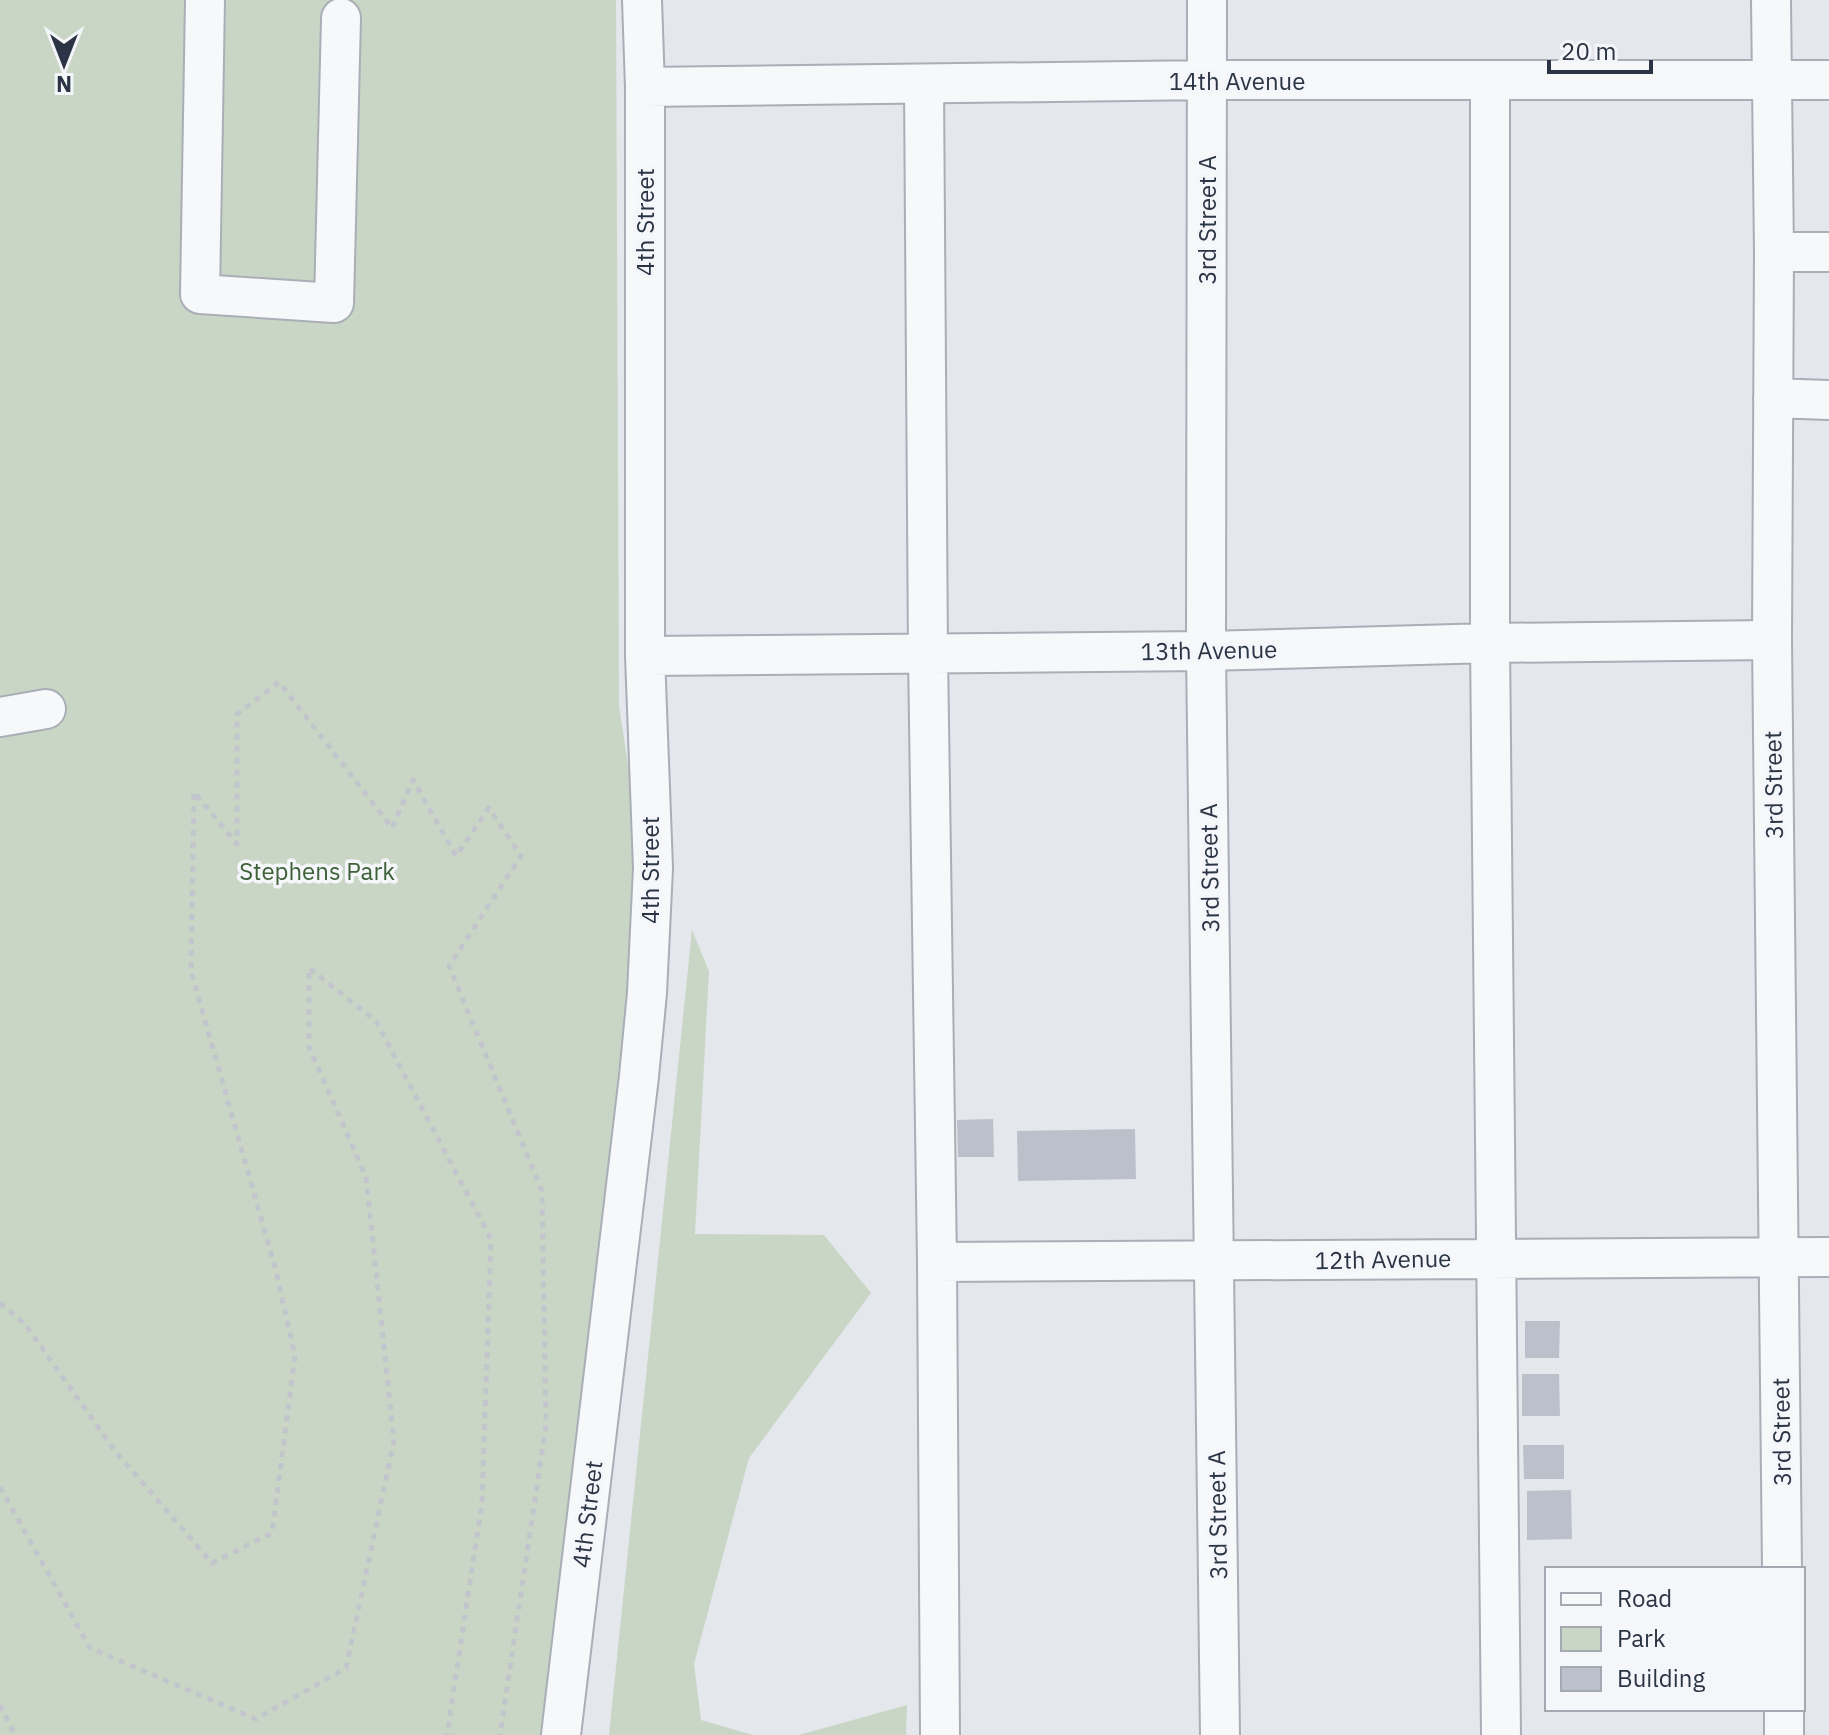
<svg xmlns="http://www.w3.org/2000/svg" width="1829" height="1735" font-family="'IBM Plex Sans',sans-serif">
  <rect width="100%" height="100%" fill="#e4e7ec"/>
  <path fill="#c9d6c5" d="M0 0H616L619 706C626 752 634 798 634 844 635 949 620 1054 609 1158 589 1351 562 1542 541 1735H0Z
    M692 930 709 971 695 1234 824 1235 871 1293 749 1458 694 1664 701 1720 753 1735H609Z
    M907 1705 906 1735H799Z"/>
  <path fill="#bbc0ca" d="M993 1119 994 1157H958L957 1120Z
    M1135 1129 1136 1179 1018 1181 1017 1131Z
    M1525 1321H1560L1559 1358H1525Z
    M1522 1374H1559L1560 1416H1522Z
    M1523 1445H1564V1479H1524Z
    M1571 1490 1572 1539 1527 1540V1491Z"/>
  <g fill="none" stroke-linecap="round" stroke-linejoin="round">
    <g stroke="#a9aeb7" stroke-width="42">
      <path id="minor" d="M205 0 200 294 334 303 341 18
        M1207 0 1206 651 1220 1735
        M1771 0 1774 252 1772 640 1782 1569
        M1490 80V643L1501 1735
        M924 84 928 654 937 1262 940 1735
        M645 87 1208 80H1829
        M1774 252H1829
        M1773 398 1829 400
        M645 656 1206 651 1490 643 1772 640
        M0 717 46 709
        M937 1262 1829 1257
        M1784 1709V1735
        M561 1735 639 1076 647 993 653 868 645 656V87L642 0"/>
    </g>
    <path stroke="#c2c5cb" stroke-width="5" stroke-dasharray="6 6" stroke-linecap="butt" d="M0 1303 25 1324 115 1451 212 1563 272 1533 295 1356 276 1271 191 971 194 792 237 844V714L279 682 392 828 413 780 456 856 489 808 521 856 449 966 542 1191 546 1425 500 1735
      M0 1487 90 1648 256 1719 346 1668 394 1441 366 1177 309 1047V968L376 1021 491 1239 482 1503 447 1735
      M0 1705 15 1735"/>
    <use href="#minor" stroke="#f7f8fa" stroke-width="38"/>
  </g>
  <g text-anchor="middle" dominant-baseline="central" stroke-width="7" stroke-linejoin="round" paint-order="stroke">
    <g font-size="24" fill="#2b3445" stroke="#f4f6f9">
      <text x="1237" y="81">14th Avenue</text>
      <text transform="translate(1207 220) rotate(-90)">3rd Street A</text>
      <text transform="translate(645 222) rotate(-90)">4th Street</text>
      <text transform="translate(1209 650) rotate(-1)">13th Avenue</text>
      <text transform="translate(1773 785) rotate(-91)">3rd Street</text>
      <text transform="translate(1209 868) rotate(-91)">3rd Street A</text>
      <text transform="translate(650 870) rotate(-90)">4th Street</text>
      <text transform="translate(1383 1259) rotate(-1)">12th Avenue</text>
      <text transform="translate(1781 1432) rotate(-91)">3rd Street</text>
      <text transform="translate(587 1514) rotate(-83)">4th Street</text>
      <text transform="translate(1217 1515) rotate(-91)">3rd Street A</text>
    </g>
    <g font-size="24" fill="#3f6138" stroke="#f4f6f9">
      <text x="317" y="871">Stephens Park</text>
    </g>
  </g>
  <rect x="1545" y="1567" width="260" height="144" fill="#f4f6f9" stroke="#a4a8b1" stroke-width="2"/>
  <rect x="1561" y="1593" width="40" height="12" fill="#f7f8fa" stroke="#a4a8b1" stroke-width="2"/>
  <text x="1617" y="1607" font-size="24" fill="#2b3445">Road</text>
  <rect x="1561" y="1627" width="40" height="24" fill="#c9d6c5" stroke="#a4a8b1" stroke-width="2"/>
  <text x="1617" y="1647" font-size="24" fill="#2b3445">Park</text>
  <rect x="1561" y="1667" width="40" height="24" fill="#bbc0ca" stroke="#a4a8b1" stroke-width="2"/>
  <text x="1617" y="1687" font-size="24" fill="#2b3445">Building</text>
  <g transform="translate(64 64) rotate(180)" stroke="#f4f6f9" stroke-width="6" paint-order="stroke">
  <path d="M0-6L14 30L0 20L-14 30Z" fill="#2b3445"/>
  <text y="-12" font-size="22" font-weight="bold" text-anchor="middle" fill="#2b3445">N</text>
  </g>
  <path d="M1549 60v12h102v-12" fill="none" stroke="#2b3445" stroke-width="4"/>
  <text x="1561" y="60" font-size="24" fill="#2b3445" stroke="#f4f6f9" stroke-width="6" paint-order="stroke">20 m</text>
</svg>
